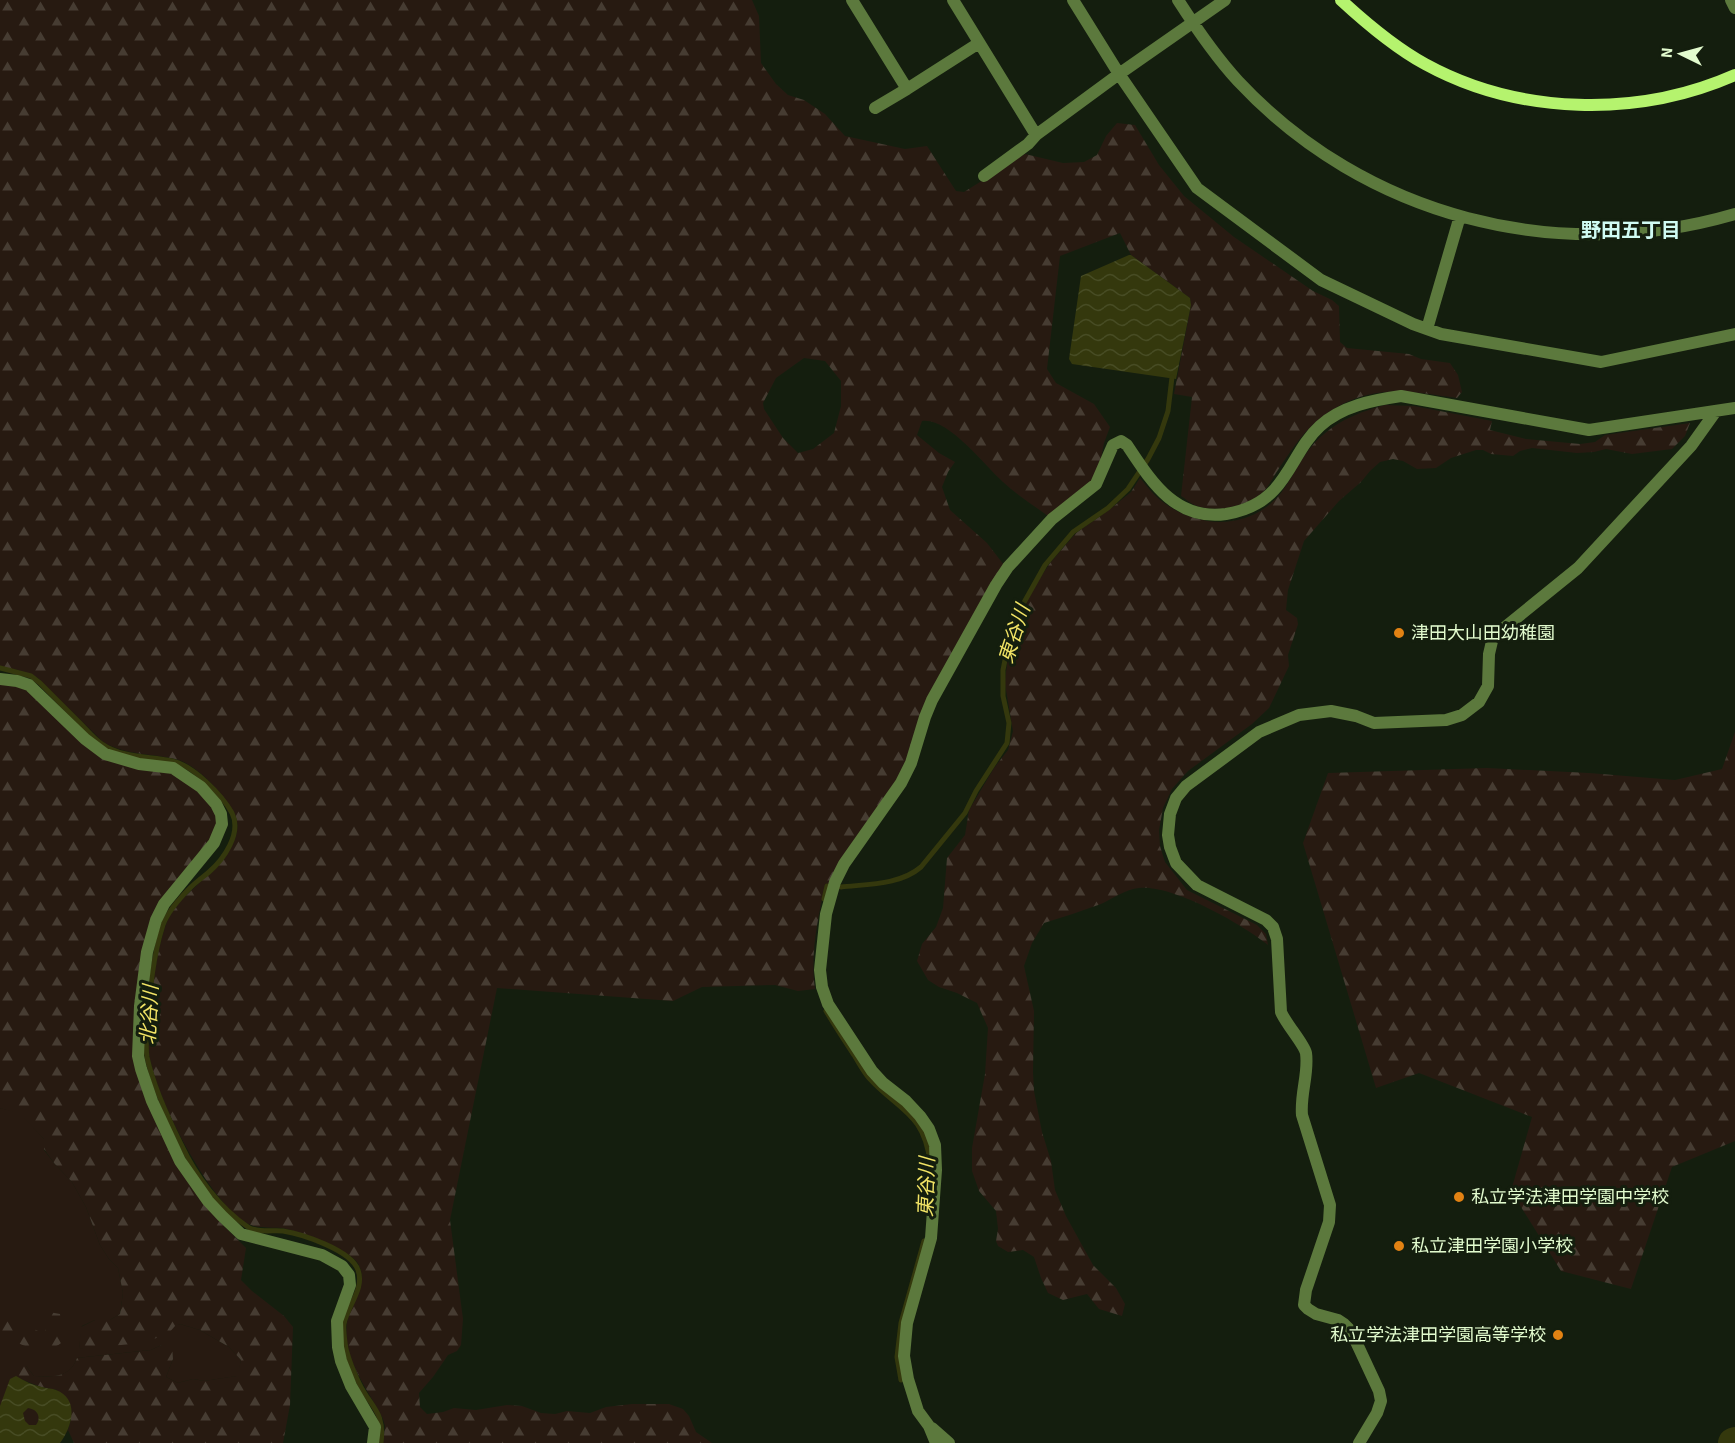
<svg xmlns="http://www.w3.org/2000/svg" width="1735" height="1443" font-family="'Source Sans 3','Noto Sans JP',sans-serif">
  <defs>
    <pattern id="forest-firs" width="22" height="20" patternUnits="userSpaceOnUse" patternTransform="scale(1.5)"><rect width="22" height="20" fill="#271a11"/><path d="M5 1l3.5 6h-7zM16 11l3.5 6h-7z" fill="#463c32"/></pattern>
    <pattern id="water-waves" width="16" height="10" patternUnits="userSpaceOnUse" patternTransform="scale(1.5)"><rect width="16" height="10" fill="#34380d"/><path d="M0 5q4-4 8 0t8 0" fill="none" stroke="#474c24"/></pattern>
  </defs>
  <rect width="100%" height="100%" fill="#141e0e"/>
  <path fill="#271a11" d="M0 1108 20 1113 44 1139V1150L54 1163 72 1182 86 1207 100 1245 109 1259 118 1268 123 1293 120 1314 110 1320H95L82 1326 79 1349 180 1324 200 1330 229 1347 241 1360 238 1376 204 1381 193 1379 178 1383 166 1377 173 1359 171 1345H162L151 1350 77 1358C70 1378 54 1377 34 1376L26 1366 16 1376 68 1430 60 1443H0Z"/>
  <path fill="url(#forest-firs)" fill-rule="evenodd" d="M0 0H752L759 16 761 63 776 84 788 95 804 100 825 114 845 136 905 149 927 146 956 191 964 192 1025 154 1063 163 1084 162 1097 155 1106 136 1117 123 1135 125 1159 165 1184 196 1234 237 1313 291 1332 300 1339 306 1340 342 1347 348 1409 354 1421 359 1450 363 1458 375 1462 392 1457 398C1411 392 1380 384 1337 407 1309 422 1295 445 1278 470 1273 477 1269 487 1262 493 1246 506 1217 513 1197 506 1191 504 1186 499 1181 496L1192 397 1174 394 1191 305 1190 298 1131 255 1120 233 1060 256 1047 369 1056 383 1094 404 1110 427 1104 443 1099 468 1093 481 1048 516C1033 505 1017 495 1003 482 984 465 948 417 922 421L917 435 939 453 955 462 948 472 942 487 950 510 987 543 1004 565 907 765 829 883 825 885C818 918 810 954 815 989L798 991 775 985 702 987 673 1001 497 988 450 1220 463 1319 461 1345 457 1351 448 1355 433 1377 419 1393 420 1407 427 1414 443 1412 454 1408 476 1410 507 1405 522 1406 541 1413 555 1414 567 1411 590 1413 606 1407 632 1404H669L683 1409 689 1416 696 1432 712 1443H383L385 1426 383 1419C368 1389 342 1359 347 1323 349 1302 371 1283 357 1262 347 1249 299 1231 282 1228 272 1227 260 1229 251 1225 211 1209 150 1088 148 1046 148 1016 156 936 172 912 188 887 253 848 234 813 224 795 199 767 179 760 154 753 127 756 103 742L38 678 18 670 0 667ZM804 358 825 361 841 381V406L834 433 813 449 798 453 783 438 764 409 763 403 776 378Z
    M1385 405 1414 406 1492 421 1490 430 1526 439 1580 444 1595 442 1605 435 1690 423 1685 436 1672 449 1632 454 1606 449 1594 452 1577 453 1532 448 1520 451 1513 456 1491 454 1483 450H1476L1451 458 1436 468 1417 469 1403 461 1393 459 1380 462 1370 471 1361 482 1339 501 1304 541 1288 590 1286 610 1297 618 1298 624 1288 655 1289 666 1269 708 1252 724 1188 771 1172 789 1163 808 1159 830 1160 846 1165 862 1187 890 1257 925 1266 934 1268 945C1242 924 1172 884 1139 888 1126 889 1112 899 1101 904 1082 911 1063 917 1044 923L1032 943 1024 966 1034 1011 1033 1072 1034 1091 1042 1132 1051 1161 1055 1190 1066 1216 1093 1265 1116 1288 1125 1304 1122 1316 1099 1309 1087 1294 1063 1300 1048 1293 1041 1278 1034 1257 1023 1250 1008 1252 998 1246 996 1241 998 1229 996 1211 979 1191 972 1171V1148L985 1074 988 1028 977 1003 957 993 939 987 928 980 917 961 922 944 936 927 943 908 947 858 965 835 969 810 994 768 1008 750 1011 739 1013 731 1005 684 1006 672 1009 651 1023 609 1034 587 1050 563 1076 533 1109 510 1131 492 1140 478C1146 485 1152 493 1159 499 1195 529 1249 532 1281 493 1296 473 1304 450 1324 434 1341 419 1363 411 1385 405Z
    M0 683 27 688 84 743 170 771 199 789 217 814 216 831 155 913 138 1073 218 1220 246 1248 241 1280 252 1291 284 1316 293 1327 290 1405 283 1443H74L68 1430 71 1419 57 1390 41 1387 10 1375V1367L20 1362 26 1366 34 1376C53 1377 70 1378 77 1358L151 1350 162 1345H172L173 1359 166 1377 178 1383 193 1379 204 1381 237 1376 241 1360 229 1347 200 1330 180 1324 175 1326 168 1334 142 1343 79 1349 81 1327 95 1320H110L120 1314 123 1293 118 1268 109 1259 100 1245 86 1207 72 1182 54 1163 44 1149V1139L20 1114 0 1108Z
    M1735 732V1141L1672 1167 1631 1289 1561 1271 1511 1191 1532 1117 1419 1073 1376 1088 1303 843 1328 773 1487 768 1589 773 1675 780 1722 769Z
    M49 1312 60 1314 61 1324 67 1333C62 1360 6 1348 0 1326 0 1323 0 1319 0 1316L4 1313 40 1332H45L47 1322 45 1316Z"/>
  <path fill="url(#water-waves)" fill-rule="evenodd" d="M1129 255H1131L1190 298 1191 305 1176 379 1072 364 1069 359 1081 276Z
    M16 1376C24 1381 33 1385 42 1387 47 1389 52 1388 56 1390 80 1399 72 1427 60 1443H0V1406L10 1379ZM28 1408C37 1409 42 1417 36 1425H29L25 1421 23 1413Z"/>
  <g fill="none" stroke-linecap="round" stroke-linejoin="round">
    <path stroke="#34380d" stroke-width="5" d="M0 668 31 676 40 683C53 696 67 710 80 723 87 730 94 739 102 744 122 758 149 756 172 761 193 765 222 795 232 813 242 833 224 859 209 872 203 877 196 882 190 888 179 899 168 911 163 925 153 956 150 989 148 1021 147 1033 145 1046 147 1057 153 1085 168 1118 181 1144 195 1174 219 1208 248 1227 257 1233 272 1230 283 1231 302 1234 351 1250 358 1270 365 1289 347 1306 344 1324 343 1331 345 1342 346 1349 349 1360 354 1373 359 1383 371 1408 385 1411 381 1443
      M841 887C868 884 900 885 921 867L965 813 976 791 1007 743 1009 723 1003 696V670L1007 650 1022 606 1045 565 1073 532 1108 508 1128 489 1148 459 1159 438 1168 411 1172 377
      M824 899 827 886
      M826 1011C835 1026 844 1040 854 1055 859 1063 863 1071 869 1078 898 1110 925 1113 930 1163
      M901 1380 897 1357 901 1323 924 1241"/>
    <path stroke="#34380d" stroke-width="30" d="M1733 1443 1735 1442"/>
    <path stroke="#5c793d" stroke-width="12" d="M852 0 907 89 979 43
      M953 0 1036 135
      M1073 0 1119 74 1197 188 1321 280 1413 324 1441 334 1601 362 1735 334
      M1178 0C1196 28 1215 56 1238 81 1365 217 1557 266 1735 214
      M1731 0 1735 8
      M875 108 907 89
      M984 176 1028 144 1036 135 1119 74 1225 0
      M1427 329 1460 216
      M0 679 17 681 29 685 85 739 105 754 139 764 173 768 201 787 216 804 221 814 222 824 214 843 164 904 156 920 147 952 140 1006 138 1056 141 1069 152 1101 180 1161 208 1201 222 1216 241 1234 322 1255 342 1266 349 1275 350 1285 337 1321 338 1347 341 1361 351 1386 375 1427 373 1443
      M932 1428 949 1443
      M936 1443 929 1426 918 1411 908 1379 904 1356 907 1323 931 1238 936 1170 935 1145 929 1129 920 1116 906 1101 883 1083 872 1071 828 1004 822 987 820 970 826 914 835 882 844 864 901 783 911 763 925 717 932 700 996 585 1008 567 1052 519 1096 484 1113 445 1121 441 1127 445C1151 481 1175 521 1226 514 1244 511 1261 504 1274 490 1292 471 1300 444 1320 426 1342 406 1373 400 1401 396L1589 430 1735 408
      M1359 1443 1377 1413 1381 1401 1379 1391 1351 1331 1344 1324 1338 1320 1316 1314 1308 1309 1304 1305 1306 1290 1329 1222 1330 1205 1302 1115C1300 1094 1309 1073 1306 1053 1304 1044 1286 1024 1281 1012L1277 939 1273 927 1266 920 1197 885 1176 863 1170 847 1168 835 1170 814 1176 798 1186 786 1259 732 1299 715 1331 711 1356 716 1374 723 1446 720 1462 715 1479 702 1488 686 1489 654 1493 637 1578 568 1691 446 1716 411"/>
    <path stroke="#b5f36e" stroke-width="12" d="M1341 0C1367 24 1394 47 1425 64 1518 115 1638 118 1735 75"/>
  </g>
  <g fill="#e28213" stroke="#141e0e" stroke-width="2">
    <circle cx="1399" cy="633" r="6"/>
    <circle cx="1459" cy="1197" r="6"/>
    <circle cx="1399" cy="1246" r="6"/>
    <circle cx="1558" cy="1335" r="6"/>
  </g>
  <g text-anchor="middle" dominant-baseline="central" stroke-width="6" stroke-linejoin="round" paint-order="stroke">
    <g font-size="18" fill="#e2fbce" stroke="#141e0e" text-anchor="start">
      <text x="1411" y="633">津田大山田幼稚園</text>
      <text x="1471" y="1197">私立学法津田学園中学校</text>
      <text x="1411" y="1246">私立津田学園小学校</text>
      <text x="1546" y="1335" text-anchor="end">私立学法津田学園高等学校</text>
    </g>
    <g font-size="20" font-weight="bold" fill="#d0fbf3" stroke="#141e0e">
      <text x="1631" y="231">野田五丁目</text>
    </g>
    <g font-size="20" font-style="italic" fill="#f2e465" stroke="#141e0e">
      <text transform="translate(1015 634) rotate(-72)">東谷川</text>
      <text transform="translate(150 1015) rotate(-87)">北谷川</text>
      <text transform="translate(927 1187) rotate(-88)">東谷川</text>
    </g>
  </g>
  <g transform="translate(1681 54) rotate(275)" stroke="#141e0e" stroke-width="4.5" paint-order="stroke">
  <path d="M0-4.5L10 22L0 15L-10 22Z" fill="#e2fbce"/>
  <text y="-9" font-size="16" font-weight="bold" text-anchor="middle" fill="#e2fbce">N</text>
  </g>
</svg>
